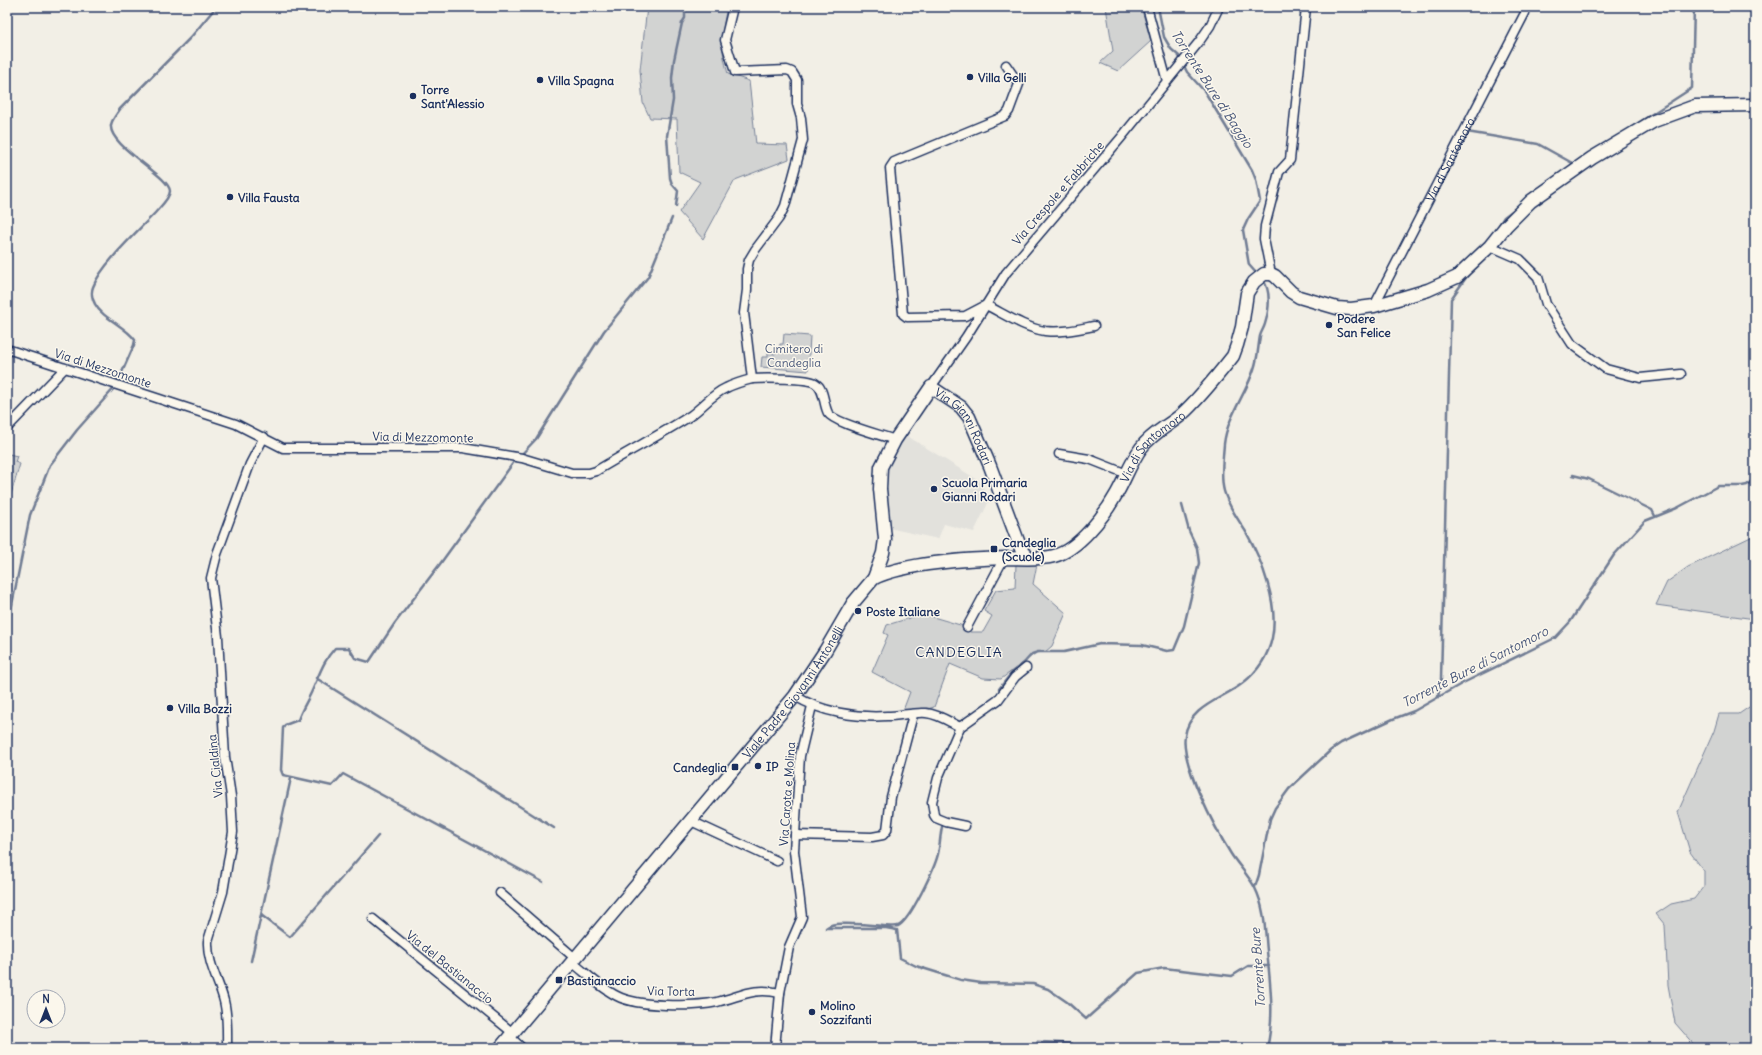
<svg xmlns="http://www.w3.org/2000/svg" width="1762" height="1055" font-family="Delius,sans-serif">
  <rect width="100%" height="100%" fill="#f2efe6"/>
  <filter id="ink" filterUnits="userSpaceOnUse"><feTurbulence type="fractalNoise" baseFrequency=".025" numOctaves="2"/><feDisplacementMap in="SourceGraphic" scale="8" xChannelSelector="R" yChannelSelector="G"/><feConvolveMatrix kernelMatrix="1 2 1 2 8 2 1 2 1" color-interpolation-filters="sRGB"/></filter>
  <g filter="url(#ink)">
    <path fill="#e2e1dc" d="M904 434 981 482 989 501 974 532 944 524 938 539 889 528 884 486 885 471Z"/>
    <path fill="#d2d3d2" stroke="#768198" d="M647 7H727C721 34 720 47 728 74L749 81 756 144 787 145 789 159 735 180 703 239 679 212 700 182 679 172 677 119 650 118 643 103 640 70Z
      M1106 7H1141L1151 41 1118 71 1100 63 1113 51Z
      M784 334 810 336 808 371 761 367 762 357H768V353L775 354V348L779 349 780 344H783Z
      M9 454 17 456 15 462 20 464 11 494 7 492V457Z
      M1755 535V619L1656 605 1667 582 1688 567Z
      M1016 564H1037L1033 584 1066 613 1052 646 1045 652 1036 653 1001 679 983 678 950 664 934 707 918 712 902 713 910 692 872 672 888 635 884 633 887 625 923 614 967 627 970 632H983L992 616 984 611 996 590 1015 588Z
      M1755 703V1048H1697L1675 1023 1668 985 1665 925 1656 914 1671 904 1694 899 1704 886V871L1690 852 1678 812 1714 731 1719 714H1739Z"/>
    <path fill="#a9adb7" stroke="#707b93" d="M1037 1041 1072 1043 1071 1048H1037Z"/>
    <g fill="none" stroke-linecap="round" stroke-linejoin="round">
      <path stroke="#707b93" stroke-width="2.5" d="M1158 7 1164 37 1171 49 1179 56 1187 72 1205 92 1252 170 1256 180 1260 201 1248 219 1243 230 1249 265 1257 274
        M1632 127 1692 88 1694 7
        M1467 132 1538 144 1574 164
        M676 206 678 191 672 184 670 178 667 136 673 100 672 78 674 60 682 23 685 18V7
        M1499 225 1504 217 1516 208
        M1262 279C1272 290 1269 311 1265 324 1264 328 1261 332 1260 336 1258 347 1258 358 1254 369 1246 394 1227 417 1224 444 1223 459 1220 477 1224 491 1228 506 1238 519 1246 532 1262 560 1279 605 1272 638 1268 656 1257 672 1243 683 1223 699 1189 706 1185 736 1180 763 1216 830 1231 854 1238 865 1249 876 1255 888 1265 908 1265 930 1267 951 1270 983 1275 1015 1267 1048
        M520 456 536 439 604 331 648 277 672 218
        M516 459 440 564 395 623 369 662 355 658 349 648H335C322 662 318 679 310 695 306 703 301 711 298 720L285 725 283 728 281 770 283 775 332 786 343 774 543 882
        M1573 475 1589 479 1652 510 1655 516
        M7 630 30 515 50 465 77 430 116 386 134 345 135 340C125 326 102 318 95 304 92 299 91 292 93 287 101 265 138 231 155 213 160 207 170 198 170 191 170 176 108 146 111 125 112 119 117 114 120 109L191 37 216 7
        M316 678 554 828
        M999 689 1013 671 1023 664 1032 654 1038 652H1064L1100 644 1142 645 1167 651 1174 650 1184 626 1199 563 1197 548 1189 531 1182 505
        M1438 697 1441 679 1451 299 1470 272
        M1255 887 1259 875 1270 819 1275 808 1289 789 1331 750 1341 743 1393 719 1414 711 1463 683 1555 638 1570 622 1614 555 1645 521 1677 508 1718 486H1742L1747 485 1755 478
        M261 915 290 937 378 836
        M826 928H886L897 930 900 958 916 966 961 980 981 983 1033 984 1048 989 1067 1002 1086 1019 1138 973 1164 968 1232 976 1248 966H1269
        M826 928C833 922 844 924 853 924 862 923 893 928 898 926 910 921 935 867 938 854 940 845 940 836 942 827
        M251 961 291 778
        M231 1041V1048"/>
      <g stroke="#1b2f5e" stroke-width="11">
        <g id="street">
          <path d="M733 7 725 40 735 72 787 70 792 72 797 80V104L801 118 803 140 785 206 779 218 755 250 749 260 747 269V290L744 313 752 379"/>
          <path d="M1147 7 1167 81"/>
          <path d="M1006 65 1019 84 1009 111 1005 116 894 162 890 168 903 314 907 317 965 316 986 305C1004 314 1025 328 1045 331 1062 333 1078 329 1094 326"/>
          <path d="M1490 246 1520 259 1538 277 1546 304 1572 344 1606 369 1640 378 1681 374"/>
          <path d="M1271 274 1264 239 1265 226 1279 172 1290 160 1306 7"/>
          <path id="s1" d="M1374 306 1525 13"/>
          <path d="M7 349 236 424 283 448H463L522 458 572 473H589L596 471C627 452 660 435 690 416 703 407 712 394 726 388 734 384 744 381 752 379 762 378 808 378 815 383 825 389 823 404 828 413 834 423 882 435 895 440"/>
          <path d="M931 387 966 337 1006 273 1120 139 1199 42 1210 26 1219 7"/>
          <path d="M7 428 65 368"/>
          <path d="M1059 454 1089 459 1127 474"/>
          <path d="M967 627 1004 558"/>
          <path d="M795 696C821 712 856 718 887 716 899 716 914 712 926 713 938 714 950 722 960 727"/>
          <path d="M691 821 777 861"/>
          <path d="M965 826 946 822 936 818 934 815 932 802 938 778 960 727 998 700 1015 677 1026 668"/>
          <path d="M795 835 872 837 883 835 887 830 891 797 913 715"/>
          <path d="M500 893 576 959"/>
          <path d="M373 919 513 1033"/>
          <path d="M573 963C587 974 601 988 617 996 638 1007 693 1007 717 1002 742 996 753 987 780 993"/>
          <path d="M510 1037 522 1048"/>
          <path d="M227 1048C227 1032 228 1017 224 1001 219 981 207 963 208 941L223 892 233 832 231 796 225 757 218 637 211 578 217 554 250 464 264 437"/>
          <path d="M775 1048 780 993 789 947 802 917 794 851 800 756 812 706"/>
        </g>
      </g>
      <g stroke="#1b2f5e" stroke-width="15">
        <g id="secondary">
          <path id="s2" d="M874 578C905 563 970 559 1006 558 1021 558 1039 560 1054 556 1078 550 1105 515 1117 493 1125 479 1131 462 1141 448 1151 434 1168 426 1181 415 1199 399 1218 375 1233 356L1237 345 1242 327 1247 293 1254 282 1264 274H1271L1275 276 1291 292 1299 297 1337 308 1351 309 1374 306 1428 290 1457 277 1490 246 1506 226 1531 201 1592 158 1654 121 1695 106 1755 105"/>
          <path id="s3" d="M500 1048 795 696 825 651 853 603 874 578 883 553 885 539 880 489 881 467 895 440 931 387 961 407 969 417 990 466 1021 549 1029 558"/>
        </g>
      </g>
      <use href="#street" stroke="#fbf7ec" stroke-width="8"/>
      <use href="#secondary" stroke="#fbf7ec" stroke-width="12"/>
    </g>
  </g>
  <g fill="#1b2f5e" stroke="#fbf7ec" stroke-width="1.5">
    <circle cx="970" cy="77" r="4"/>
    <circle cx="540" cy="80" r="4"/>
    <circle cx="413" cy="96" r="4"/>
    <circle cx="230" cy="197" r="4"/>
    <circle cx="1329" cy="325" r="4"/>
    <circle cx="934" cy="489" r="4"/>
    <rect x="990" y="545" width="8" height="8" rx="2"/>
    <circle cx="858" cy="611" r="4"/>
    <circle cx="170" cy="708" r="4"/>
    <circle cx="758" cy="766" r="4"/>
    <rect x="731" y="763" width="8" height="8" rx="2"/>
    <rect x="555" y="976" width="8" height="8" rx="2"/>
    <circle cx="812" cy="1012" r="4"/>
  </g>
  <g text-anchor="middle" dominant-baseline="central" stroke-width="3" stroke-linejoin="round" paint-order="stroke">
    <g font-size="12" font-weight="bold" fill="#1b2f5e" stroke="#fbf7ec" text-anchor="start">
      <text x="978" y="77">Villa Gelli</text>
      <text x="548" y="80">Villa Spagna</text>
      <text x="421" y="89">Torre<tspan x="421" dy="14">Sant'Alessio</tspan></text>
      <text x="238" y="197">Villa Fausta</text>
      <text x="1337" y="318">Podere<tspan x="1337" dy="14">San Felice</tspan></text>
      <text x="942" y="482">Scuola Primaria<tspan x="942" dy="14">Gianni Rodari</tspan></text>
      <text x="1002" y="542">Candeglia<tspan x="1002" dy="14">(Scuole)</tspan></text>
      <text x="866" y="611">Poste Italiane</text>
      <text x="178" y="708">Villa Bozzi</text>
      <text x="766" y="766">IP</text>
      <text x="727" y="767" text-anchor="end">Candeglia</text>
      <text x="567" y="980">Bastianaccio</text>
      <text x="820" y="1005">Molino<tspan x="820" dy="14">Sozzifanti</tspan></text>
    </g>
    <g font-size="12" fill="#1b2f5e" stroke="#fbf7ec">
      <text stroke="none"><textPath href="#s1" startOffset="165">Via di Santomoro</textPath></text>
      <text transform="translate(1058 193) rotate(-49)">Via Crespole e Fabbriche</text>
      <text transform="translate(103 368) rotate(18)">Via di Mezzomonte</text>
      <text stroke="none"><textPath href="#s3" startOffset="862">Via Gianni Rodari</textPath></text>
      <text transform="translate(423 437) rotate(1)">Via di Mezzomonte</text>
      <text stroke="none"><textPath href="#s2" startOffset="333">Via di Santomoro</textPath></text>
      <text stroke="none"><textPath href="#s3" startOffset="461">Viale Padre Giovanni Antonelli</textPath></text>
      <text transform="translate(215 766) rotate(-96)">Via Cialdina</text>
      <text transform="translate(787 794) rotate(-86)">Via Carota e Molina</text>
      <text transform="translate(450 967) rotate(39)">Via del Bastianaccio</text>
      <text transform="translate(671 991) rotate(1)">Via Torta</text>
    </g>
    <g font-size="12" fill="#49587b" stroke="#fbf7ec">
      <text x="794" y="348">Cimitero di<tspan x="794" dy="14">Candeglia</tspan></text>
    </g>
    <g font-size="13" font-style="italic" fill="#465579" stroke="#fbf7ec">
      <text transform="translate(1212 89) rotate(57)">Torrente Bure di Baggio</text>
      <text transform="translate(1475 667) rotate(-27)">Torrente Bure di Santomoro</text>
      <text transform="translate(1258 968) rotate(-94)">Torrente Bure</text>
    </g>
    <g font-size="14" letter-spacing="1" fill="#1b2f5e" stroke="#fbf7ec">
      <text x="959" y="652">CANDEGLIA</text>
    </g>
  </g>
  <rect width="1762" height="1055" fill="none" stroke="#fbf7ec" stroke-width="24"/>
  <rect x="12" y="12" width="1738" height="1031" fill="none" stroke="#1b2f5e" stroke-width="1.5" filter="url(#ink)"/>
  <g transform="translate(46 1009)"><circle r="19" fill="#fbf7ec" stroke="#a1a7b3"/>
  <path d="M0-3L7 15L0 10L-7 15Z" fill="#1b2f5e"/>
  <text y="-6" font-size="11" font-weight="bold" text-anchor="middle" fill="#1b2f5e">N</text>
  </g>
</svg>
